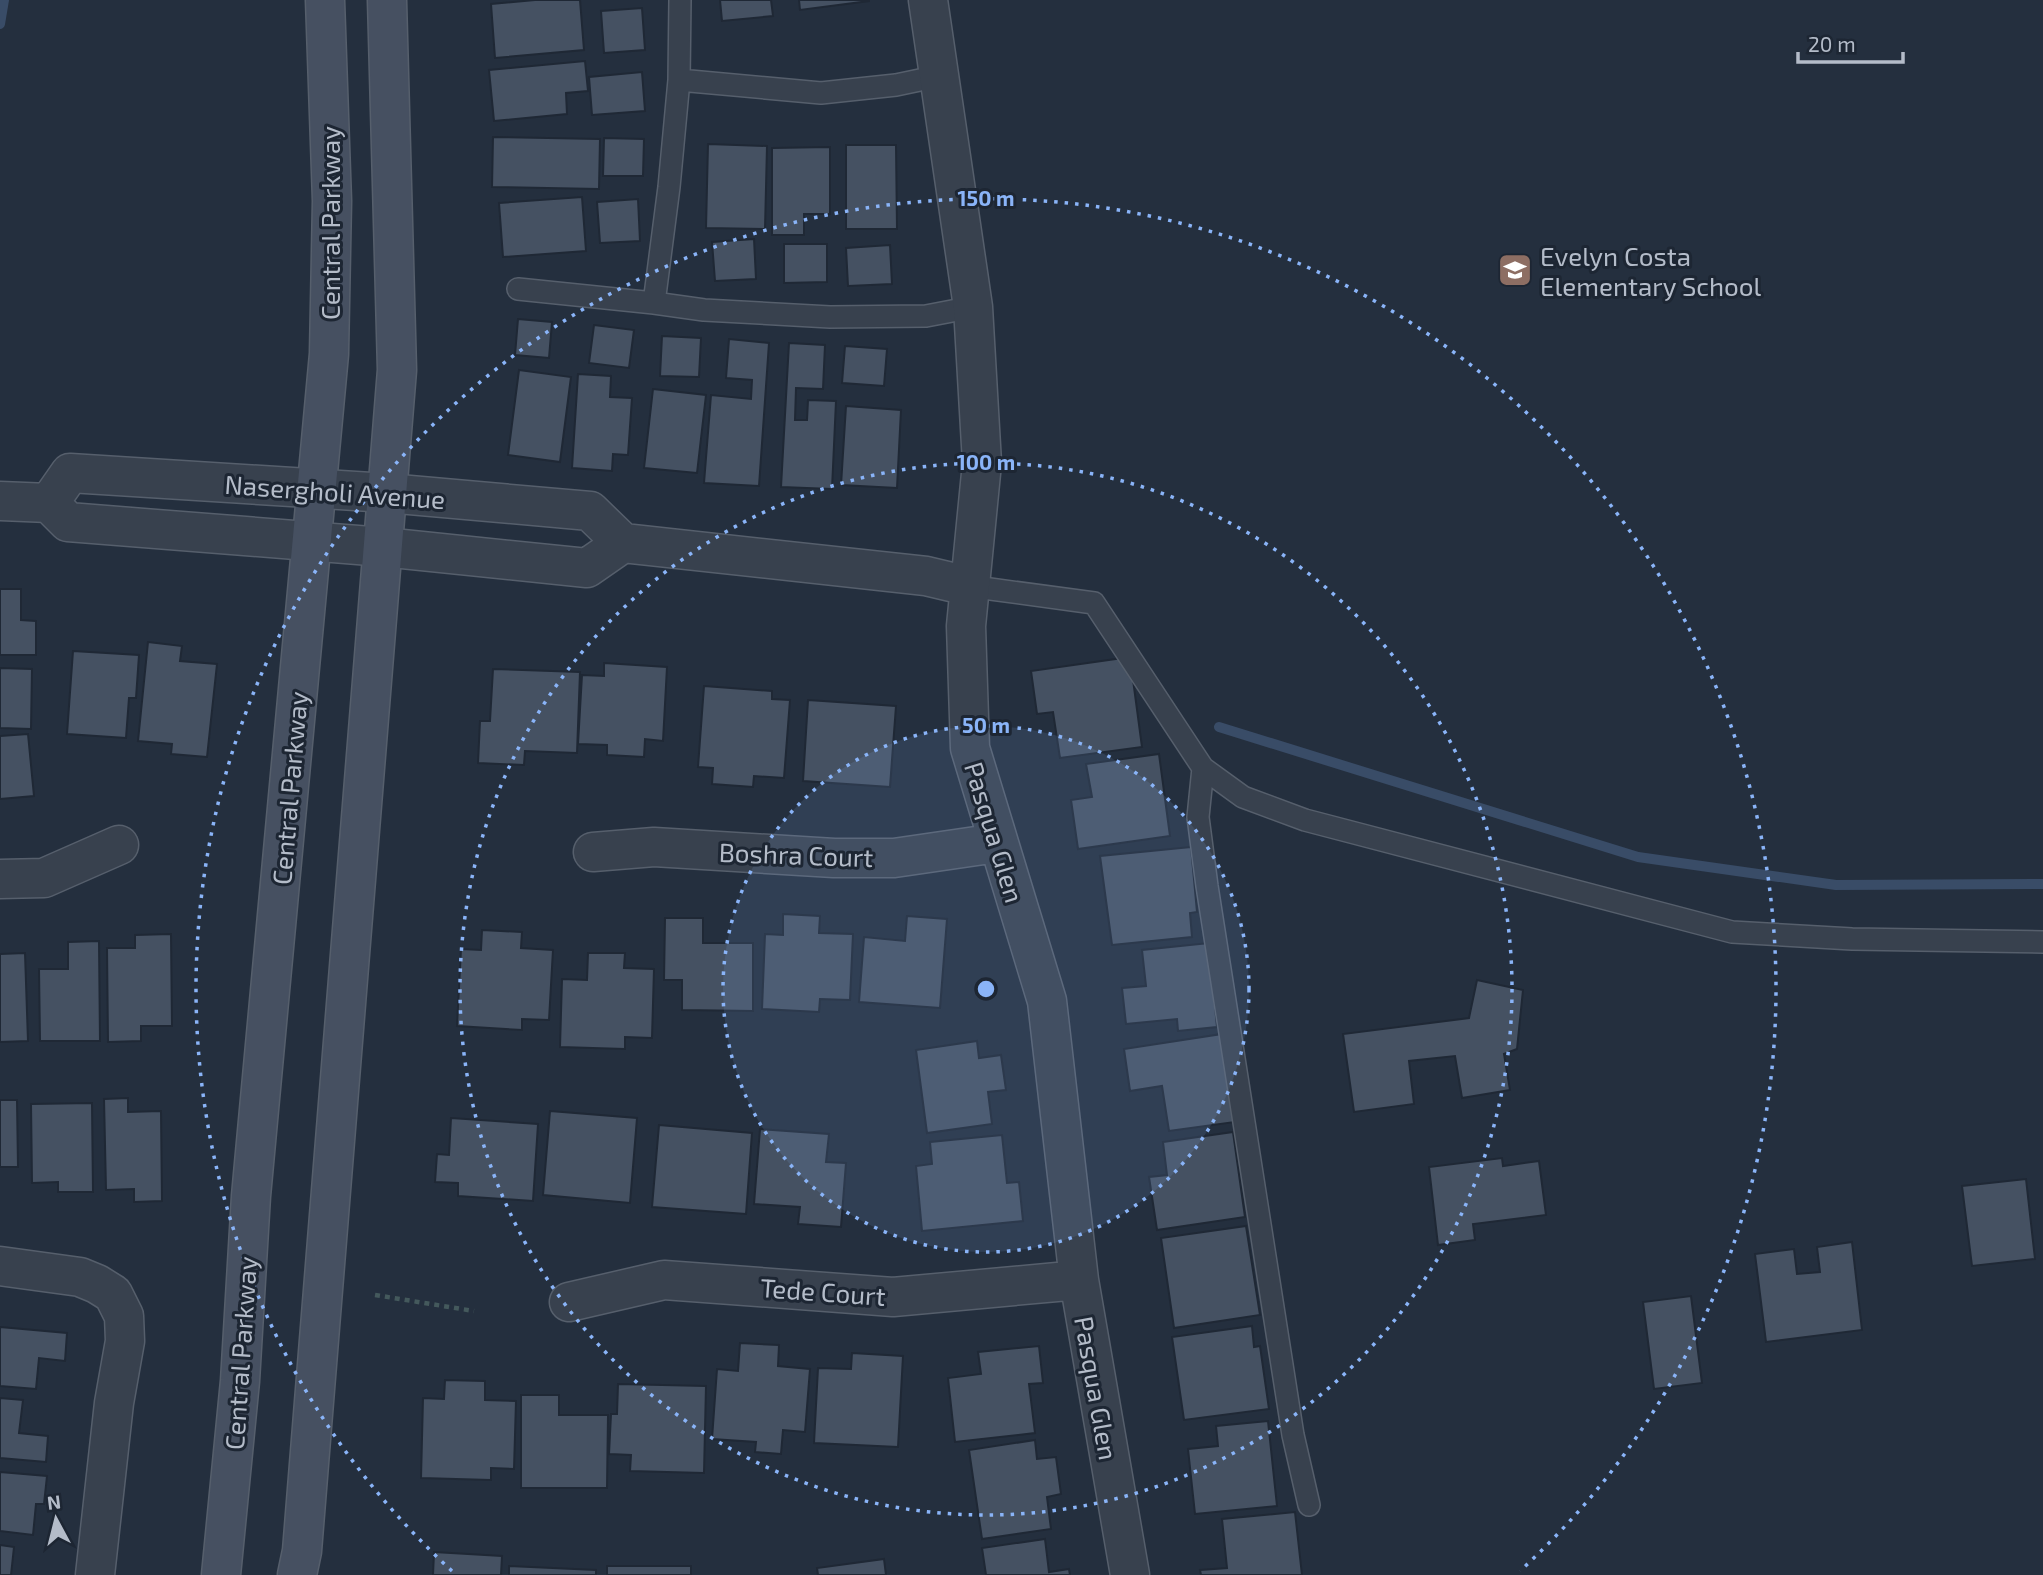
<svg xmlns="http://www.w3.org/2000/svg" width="2043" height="1575" font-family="'Exo 2',sans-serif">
  <rect width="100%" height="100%" fill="#242f3e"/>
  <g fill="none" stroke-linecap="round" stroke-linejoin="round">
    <path stroke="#394c67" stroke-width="10" d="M0 24 4 0
      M1219 727 1638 857 1836 885 2043 884"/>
  </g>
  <path fill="#455162" stroke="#1f2835" stroke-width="2" d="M535 0H580L584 50 495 58 491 4Z
    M720 0H771L773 16 722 21Z
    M799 0H869V1L800 10Z
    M642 8 645 50 604 53 601 11Z
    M585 61 588 91 566 93 567 114 494 121 489 70Z
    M642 72 645 111 592 115 589 77Z
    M493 137 600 139 599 189 492 187Z
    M604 138 644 139 643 176H603Z
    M708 144 767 146 765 229 706 228Z
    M846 145H896L897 229H846Z
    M830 147V214H804V235H772V148Z
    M582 197 586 251 503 257 499 203Z
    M638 199 640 241 600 243 597 202Z
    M754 239 756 279 715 281 712 242Z
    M784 244H827V282L784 283Z
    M890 245 892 284 848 286 846 248Z
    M518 319 552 322 549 358 515 355Z
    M594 325 634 330 629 368 589 363Z
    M662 336 701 338 699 377 660 376Z
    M729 339 769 343 759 486 704 483 711 395 751 399 752 380 726 378Z
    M789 343 825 345 823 389 796 388 795 420H807L808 400 836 401 832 489 781 487Z
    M845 346 887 349 884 386 842 383Z
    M519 370 571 377 560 462 508 455Z
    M578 374 611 376 610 397 632 398 628 455 613 454 612 471 572 468Z
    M653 389 706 395 697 473 644 468Z
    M846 406 901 410 897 488 841 485Z
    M0 589H21V620L36 621V655H0Z
    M148 642 182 646 180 661 217 664 207 757 171 754 172 744 138 741Z
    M73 651 139 655 136 698H129L126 738 67 734Z
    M1130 657 1142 747 1060 758 1053 712 1037 714 1031 671Z
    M604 663 667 667 663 741 645 739 644 757 607 755V745L578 744 582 675 604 676Z
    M0 668 32 669 31 729 0 728Z
    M493 669 580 672 577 753 525 751 524 765 478 763 480 721H490Z
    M704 686 772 691V699L790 700 784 778 754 776 753 787 712 784 713 768 698 767Z
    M808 700 896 706 890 787 803 781Z
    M28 734 34 796 0 799V736Z
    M1159 754 1170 836 1078 849 1071 800 1092 797 1086 764Z
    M1191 847 1197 912 1190 913 1192 937 1112 945 1100 856Z
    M783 914 820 916 819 933 853 934 850 1000 820 999 819 1012 762 1009 765 934 783 935Z
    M907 916 947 919 940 1008 859 1002 864 937 905 941Z
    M665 918H703V943H753V1011L682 1010V980H664Z
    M482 930 522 932 521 948 553 950 549 1020 522 1019V1030L457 1026 461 949 481 950Z
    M171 934 172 1026H141V1041L108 1042 107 948H135V935Z
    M99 941 100 1041H40L39 969H68V942Z
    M1209 943 1217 1027 1178 1031 1177 1019 1126 1024 1122 988 1146 986 1142 950Z
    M25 953 28 1041 0 1042V954Z
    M588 953H625L624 968 654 969 652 1038 625 1037V1049L560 1047 562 979 587 980Z
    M1477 980 1523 990 1517 1049 1504 1054 1510 1090 1462 1098 1455 1056 1409 1061 1414 1104 1354 1112 1343 1034 1469 1018Z
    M1222 1034 1235 1122 1169 1131 1162 1086 1130 1091 1124 1049Z
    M977 1041 979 1058 1001 1055 1006 1090 988 1092 992 1124 927 1133 916 1050Z
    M128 1098V1112L161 1111 162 1201 134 1202V1189L106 1190 104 1099Z
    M0 1100H17L18 1167H0Z
    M92 1103 93 1192H58V1182L32 1183 31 1104Z
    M550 1111 637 1118 630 1203 543 1195Z
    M451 1118 538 1124 533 1201 458 1196V1183L435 1182 437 1154 449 1155Z
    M659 1125 752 1133 746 1214 652 1207Z
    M760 1129 829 1134 826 1162 846 1163 841 1227 798 1224 800 1207 754 1204Z
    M1233 1132 1245 1217 1157 1230 1149 1177 1167 1175 1163 1142Z
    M1002 1135 1007 1183 1019 1182 1023 1221 922 1231 916 1166 932 1164 930 1142Z
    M1502 1158 1503 1166 1539 1161 1546 1215 1473 1224 1475 1240 1438 1245 1429 1167Z
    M2026 1179 2035 1259 1972 1266 1962 1186Z
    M1246 1226 1260 1315 1174 1328 1161 1238Z
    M1852 1242 1862 1330 1766 1342 1755 1254 1794 1249 1797 1274 1820 1272 1817 1247Z
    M1691 1296 1702 1383 1654 1389 1643 1302Z
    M1252 1326 1254 1347 1260 1346 1269 1409 1184 1420 1172 1337Z
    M0 1327 67 1333 65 1361 39 1358 36 1389 0 1386Z
    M740 1343 779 1345 778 1366 810 1369 805 1432 783 1430 781 1454 755 1452 756 1442 712 1439 717 1369 738 1371Z
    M1039 1346 1043 1383 1029 1384 1035 1433 955 1442 948 1378 981 1374 978 1352Z
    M852 1353 903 1356 898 1447 814 1443 818 1368 851 1369Z
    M445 1380 485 1381V1400L516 1401 514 1469 491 1468V1480L421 1478 423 1398 444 1399Z
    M618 1384 706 1386 704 1473 630 1471 631 1455 609 1454 611 1414H617Z
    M521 1395H559V1415H608L607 1488H521Z
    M0 1398 23 1400 19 1433 48 1436 46 1462 0 1458Z
    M1268 1421 1277 1506 1195 1514 1188 1449 1218 1446 1216 1426Z
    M1035 1440 1037 1459 1056 1457 1061 1494 1047 1497 1051 1529 982 1539 969 1450Z
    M0 1472 47 1476 44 1504H36L33 1535 0 1531Z
    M1295 1512 1302 1575H1201L1200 1570 1227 1568 1222 1519Z
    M1045 1539 1049 1572 1069 1569 1070 1575H986L982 1548Z
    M0 1545 14 1547 11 1575H0Z
    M434 1552 502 1556 501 1575H433Z
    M884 1559 886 1575H818L817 1568Z
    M509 1566 596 1570V1575H509Z
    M607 1566H691V1575H607Z"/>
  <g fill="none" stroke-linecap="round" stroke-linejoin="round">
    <g stroke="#565f6c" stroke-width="24">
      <path id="service" d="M679 80 821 93 896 85 939 76
        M518 289 654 303 704 310 830 317 926 316 973 307
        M654 303 669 187 679 80 680 0
        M968 586 1094 603 1203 768 1243 797 1305 820 1732 932 1852 939 2043 942
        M1203 768 1198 817 1207 886 1293 1435 1309 1505"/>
    </g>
    <g stroke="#565f6c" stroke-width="41">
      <path id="minor" d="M928 0 973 307 982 463 966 626 970 748 1047 1001 1079 1280 1130 1575
        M0 501 49 503 68 522 383 547 587 568 623 543
        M49 503 70 473 387 493 590 511 623 543 926 576 968 586
        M593 852 654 847 834 858H894L997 843
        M0 879 44 878 119 845
        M0 1266 80 1277 97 1284 113 1294 124 1316 125 1341 114 1403 95 1575
        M569 1302 664 1280 893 1297 1079 1280"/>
    </g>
    <g stroke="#565f6c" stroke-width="41">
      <path id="secondary" d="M221 1575 240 1381 251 1196 329 354 332 201 325 0
        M297 1575 302 1551 397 370 387 0"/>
    </g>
    <path stroke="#44595c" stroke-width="4.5" stroke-dasharray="5 5" stroke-linecap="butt" d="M375 1295 474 1311"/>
    <use href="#service" stroke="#38414e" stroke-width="21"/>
    <use href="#minor" stroke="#38414e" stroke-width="38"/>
    <use href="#secondary" stroke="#465061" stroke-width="38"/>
  </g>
  <circle cx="986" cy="989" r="263" fill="#8ab4f8" fill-opacity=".12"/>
  <g fill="none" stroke="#8ab4f8" stroke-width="3.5" stroke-dasharray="3.5 7">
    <circle cx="986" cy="989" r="263"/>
    <circle cx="986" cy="989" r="526"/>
    <path d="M452 1571A790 790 0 1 1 1520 1571"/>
  </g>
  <defs>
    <g id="school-square" transform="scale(1.75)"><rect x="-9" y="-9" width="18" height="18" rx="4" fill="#8d6e63" stroke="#1d2633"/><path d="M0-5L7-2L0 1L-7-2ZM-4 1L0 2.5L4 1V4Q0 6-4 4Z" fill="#fff"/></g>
  </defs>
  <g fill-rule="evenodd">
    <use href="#school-square" x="1515" y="270"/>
  </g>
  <g text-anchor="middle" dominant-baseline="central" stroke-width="6" stroke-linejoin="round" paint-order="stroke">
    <g font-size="26" fill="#b4bcc9" stroke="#1d2633">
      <text transform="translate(329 223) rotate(-90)">Central Parkway</text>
      <text transform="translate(335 491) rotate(4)">Nasergholi Avenue</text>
      <text transform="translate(289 788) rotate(-85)">Central Parkway</text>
      <text transform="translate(995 832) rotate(73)">Pasqua Glen</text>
      <text transform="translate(796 854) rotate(2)">Boshra Court</text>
      <text transform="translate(823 1291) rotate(4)">Tede Court</text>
      <text transform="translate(240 1353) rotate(-86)">Central Parkway</text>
      <text transform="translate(1097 1388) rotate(80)">Pasqua Glen</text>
    </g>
    <g font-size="26" fill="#b4bcc9" stroke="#1d2633" text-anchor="start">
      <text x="1540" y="255">Evelyn Costa<tspan x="1540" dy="30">Elementary School</tspan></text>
    </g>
  </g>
  <circle cx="986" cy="989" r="10" fill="#8ab4f8" stroke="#1d2633" stroke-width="3.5"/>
  <g font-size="21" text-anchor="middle" font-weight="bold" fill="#8ab4f8" stroke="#1d2633" stroke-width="6" stroke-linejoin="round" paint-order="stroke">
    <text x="986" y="206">150 m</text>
    <text x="986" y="470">100 m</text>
    <text x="986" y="733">50 m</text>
  </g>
  <g transform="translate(56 1519) rotate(353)" stroke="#1d2633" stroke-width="5" paint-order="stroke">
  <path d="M0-5L12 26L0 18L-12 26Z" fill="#b4bcc9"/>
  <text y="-10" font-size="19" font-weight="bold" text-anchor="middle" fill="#b4bcc9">N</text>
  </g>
  <path d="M1798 52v10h105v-10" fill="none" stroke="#b4bcc9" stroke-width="3.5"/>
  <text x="1808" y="52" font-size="21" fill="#b4bcc9" stroke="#1d2633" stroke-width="5" paint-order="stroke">20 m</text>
</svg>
